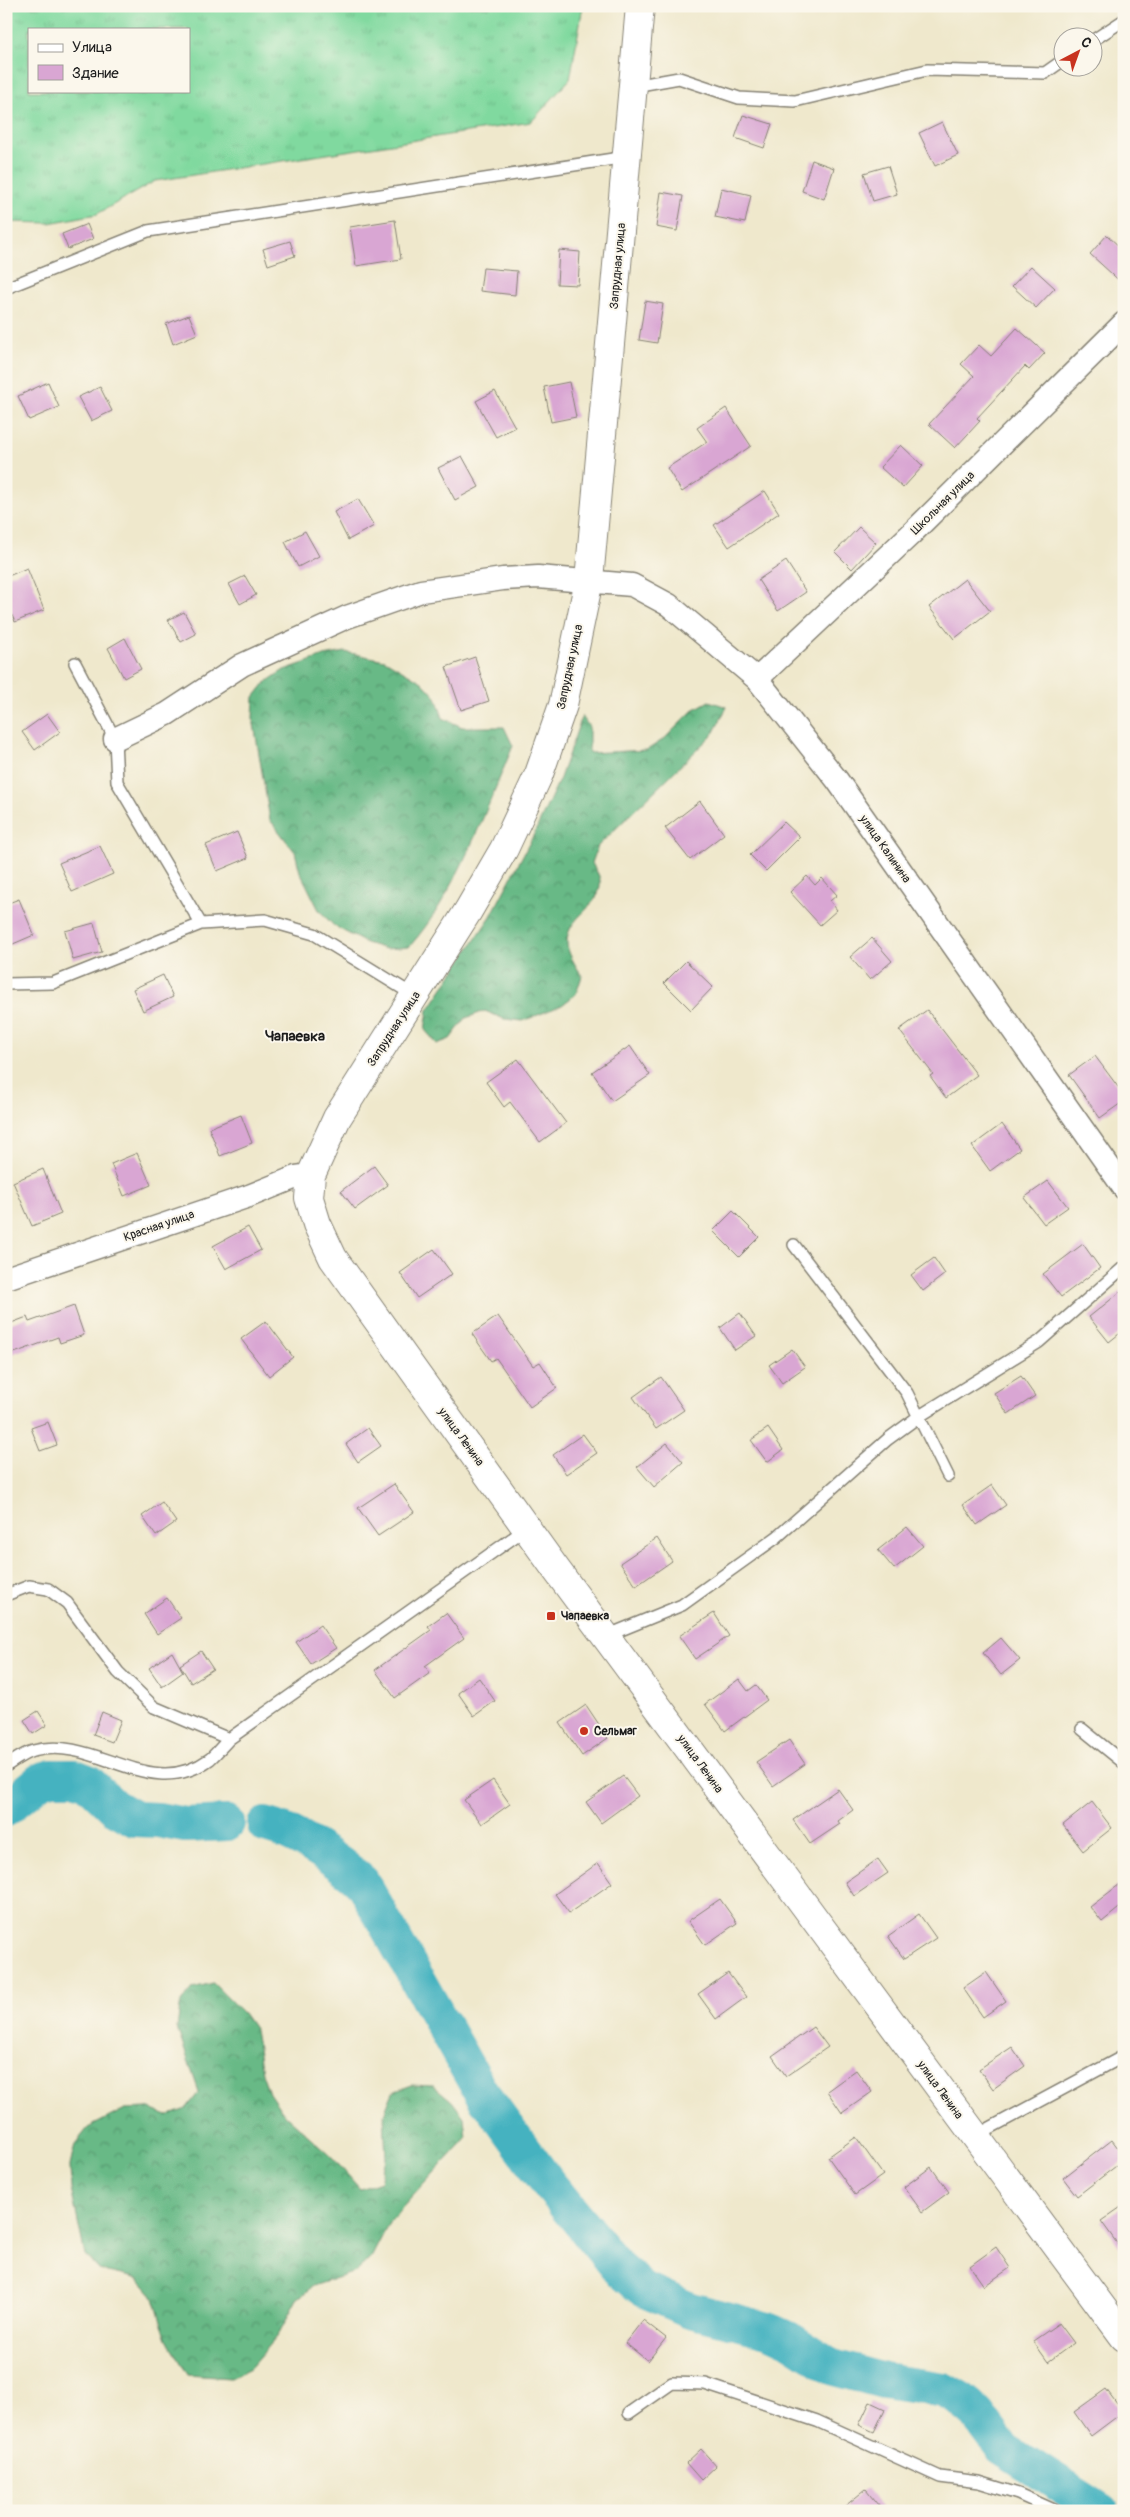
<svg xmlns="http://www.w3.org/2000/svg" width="1130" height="2517" font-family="Pangolin,sans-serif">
  <defs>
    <pattern id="grass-tufts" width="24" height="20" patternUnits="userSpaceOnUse" patternTransform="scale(1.25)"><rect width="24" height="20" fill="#80d99f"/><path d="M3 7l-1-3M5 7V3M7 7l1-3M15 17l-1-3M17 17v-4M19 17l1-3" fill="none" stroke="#6eba88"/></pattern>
    <pattern id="forest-crowns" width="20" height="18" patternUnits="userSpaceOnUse" patternTransform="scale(1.25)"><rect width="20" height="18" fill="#68b986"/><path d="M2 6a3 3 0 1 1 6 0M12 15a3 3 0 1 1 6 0" fill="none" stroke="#55966d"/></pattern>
  </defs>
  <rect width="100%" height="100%" fill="#fbf7ec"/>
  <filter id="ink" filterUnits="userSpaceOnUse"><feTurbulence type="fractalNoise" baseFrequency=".02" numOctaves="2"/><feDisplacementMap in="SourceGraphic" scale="10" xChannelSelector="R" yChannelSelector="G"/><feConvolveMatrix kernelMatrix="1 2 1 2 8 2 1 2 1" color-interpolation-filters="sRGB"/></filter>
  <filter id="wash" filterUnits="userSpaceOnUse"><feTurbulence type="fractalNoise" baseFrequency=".0096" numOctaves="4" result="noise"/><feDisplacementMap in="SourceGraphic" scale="20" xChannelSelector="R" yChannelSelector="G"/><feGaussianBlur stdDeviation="1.12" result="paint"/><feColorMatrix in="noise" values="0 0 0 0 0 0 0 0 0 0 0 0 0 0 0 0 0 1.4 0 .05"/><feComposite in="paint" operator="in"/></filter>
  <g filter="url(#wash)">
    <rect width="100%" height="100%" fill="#efe8cc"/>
    <path fill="url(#grass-tufts)" stroke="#4e7a5e" fill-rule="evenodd" d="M6 6H583L570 79 531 122 155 181 97 214 49 223 6 222ZM29 29H189V91H29Z"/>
    <path fill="url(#forest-crowns)" stroke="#426a51" d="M345 652 385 660 422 682 436 697 443 718 462 727H504L513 746C486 809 455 897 409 947L386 949 366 943 334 926 319 910 300 872 295 852 270 820 253 718 254 697 266 682 284 670 324 656Z
      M709 701 727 707 713 734 598 846 592 863C594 868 600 875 600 881 602 907 568 915 567 941 566 952 577 967 582 976L576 994 562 1005 523 1021 504 1019 485 1011 466 1018 450 1039 437 1044 425 1030 428 1010 491 916 533 836 560 778 582 716 589 727V753L647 750 664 739 693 710Z
      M213 1983 243 2013 255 2030 262 2073 269 2093 282 2112 332 2157 360 2189 380 2182 386 2159 384 2114 393 2092 412 2085 434 2086 452 2101 464 2117 466 2138 390 2221 371 2258 355 2272 313 2286 297 2299 277 2337 250 2368 230 2378 188 2375 166 2337 153 2295 139 2279 99 2270 85 2255 71 2189 70 2166 75 2144 88 2128 125 2109 147 2108 167 2116 186 2109 199 2092 177 2028 180 2006 192 1988Z"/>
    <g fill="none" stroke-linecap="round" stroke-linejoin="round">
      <path stroke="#44b2c0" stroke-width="36" d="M6 1809 41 1780 52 1777H75L88 1782 114 1807 135 1819 158 1820 185 1825 227 1823
        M265 1825C298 1833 337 1860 362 1882L481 2092 548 2183 616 2266 643 2289 690 2310 768 2330 792 2341 832 2367 884 2381 943 2390 962 2401 977 2414 1002 2448 1101 2511"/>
    </g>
    <g id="blocks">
      <path fill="#d9a6d3" d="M743 115 772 124 764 148 735 138Z
        M942 122 958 155 935 166 919 133Z
        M812 160 834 168 824 199 802 191Z
        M888 166 897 194 873 201 864 173Z
        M721 188 751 195 745 223 715 217Z
        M661 192 683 196 677 231 656 227Z
        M395 220 401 259 356 266 350 227Z
        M87 224 93 239 68 249 62 234Z
        M1107 235 1124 251V285L1090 254Z
        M290 241 295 256 268 265 263 249Z
        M559 250 580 252 578 285 557 284Z
        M1031 266 1055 288 1036 308 1012 286Z
        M483 268 517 271 515 295 480 291Z
        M645 301 663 304 657 343 639 340Z
        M189 315 197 334 173 344 166 324Z
        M1017 328 1045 353 1029 370 1025 366 977 418 980 421 955 448 929 424 974 376 961 364 979 345 991 356Z
        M48 382 59 407 29 420 18 396Z
        M569 382 576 417 551 422 544 387Z
        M100 387 112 411 91 421 78 397Z
        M495 391 515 427 496 437 476 401Z
        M726 408 751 446 682 492 667 468 707 442 697 428Z
        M901 445 923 466 903 488 880 467Z
        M462 456 479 487 455 500 438 468Z
        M765 491 779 513 729 547 714 525Z
        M358 499 374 526 348 540 334 512Z
        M859 527 876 543 852 569 835 552Z
        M305 531 319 556 298 567 285 542Z
        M786 561 806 592 778 611 758 580Z
        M27 568 44 610 15 622 6 602V577Z
        M245 576 256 595 240 604 229 584Z
        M965 579 990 611 954 639 929 607Z
        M184 612 196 634 181 642 168 620Z
        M125 638 141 669 124 678 108 648Z
        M475 657 489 701 461 710 446 667Z
        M47 714 60 732 35 750 22 732Z
        M700 801 724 834 690 860 665 828Z
        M784 822 800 837 766 871 750 855Z
        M237 832 248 858 217 871 206 845Z
        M100 846 113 874 72 892 59 863Z
        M807 876 815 885 822 878 837 895 830 901 837 910 820 925 790 892Z
        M19 899 34 935 6 947V904Z
        M94 923 102 952 73 960 65 931Z
        M872 938 892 961 870 980 850 957Z
        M686 961 713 987 691 1010 664 983Z
        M163 975 173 997 143 1011 133 989Z
        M927 1010 977 1075 946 1098 930 1076 933 1074 899 1030Z
        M630 1046 650 1075 612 1101 592 1072Z
        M1095 1056 1124 1095V1101L1100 1118 1069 1075Z
        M518 1059 566 1123 540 1142 510 1102 504 1107 486 1082Z
        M241 1115 252 1143 220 1156 209 1128Z
        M1002 1124 1020 1149 990 1171 972 1146Z
        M137 1153 151 1185 124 1196 111 1164Z
        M374 1166 388 1185 355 1209 341 1191Z
        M43 1169 61 1214 32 1226 13 1182Z
        M1048 1181 1068 1207 1044 1224 1024 1198Z
        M733 1211 759 1237 739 1257 713 1231Z
        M248 1227 261 1250 226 1269 213 1246Z
        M1083 1244 1100 1268 1061 1297 1043 1274Z
        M434 1249 452 1274 417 1298 400 1273Z
        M934 1258 945 1274 923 1291 911 1275Z
        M1124 1289V1330L1109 1342 1089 1317Z
        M74 1306 84 1335 60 1343 58 1337 6 1356V1325L27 1317 29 1322Z
        M740 1313 756 1336 735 1350 720 1328Z
        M498 1316 533 1366 540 1362 557 1388 530 1407 496 1358 491 1361 472 1334Z
        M266 1321 293 1357 269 1376 241 1339Z
        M792 1349 805 1367 782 1383 769 1365Z
        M1021 1376 1035 1396 1008 1414 994 1393Z
        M661 1377 684 1410 656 1429 633 1397Z
        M48 1422 57 1445 40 1451 31 1428Z
        M368 1428 381 1446 358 1462 346 1444Z
        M768 1428 783 1450 767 1462 751 1440Z
        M583 1434 597 1453 566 1474 553 1455Z
        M667 1443 683 1462 654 1487 637 1467Z
        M394 1484 414 1512 378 1536 358 1508Z
        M992 1485 1006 1505 977 1525 963 1505Z
        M162 1502 176 1522 156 1536 142 1516Z
        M907 1527 923 1546 894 1569 878 1550Z
        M657 1538 672 1561 636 1586 620 1563Z
        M167 1598 181 1618 157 1634 144 1614Z
        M446 1613 464 1638 425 1666 430 1673 395 1698 375 1670 431 1630 428 1626Z
        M714 1613 729 1636 695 1659 679 1636Z
        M320 1625 336 1648 311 1664 296 1642Z
        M1001 1638 1020 1660 1001 1675 983 1653Z
        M201 1651 213 1669 191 1683 180 1665Z
        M172 1652 183 1672 162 1687 149 1668Z
        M479 1678 495 1701 474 1716 458 1693Z
        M739 1679 748 1691 756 1685 767 1700 725 1731 705 1704Z
        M586 1705 608 1738 582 1756 560 1723Z
        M38 1711 47 1725 33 1734 24 1720Z
        M102 1712 121 1720 112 1742 93 1735Z
        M789 1740 805 1764 773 1786 756 1762Z
        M623 1776 638 1796 601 1823 586 1802Z
        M493 1780 510 1804 482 1824 464 1800Z
        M838 1789 853 1810 838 1821 840 1824 810 1844 793 1820Z
        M1092 1802 1112 1828 1083 1851 1063 1825Z
        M878 1859 888 1873 854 1896 845 1882Z
        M598 1863 612 1883 569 1913 555 1894Z
        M1124 1881V1904L1102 1922 1090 1907Z
        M720 1899 737 1923 705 1945 688 1921Z
        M919 1914 936 1938 904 1959 888 1936Z
        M986 1972 1006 2001 983 2017 963 1988Z
        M728 1973 746 1997 716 2019 698 1994Z
        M813 2027 828 2047 786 2076 772 2056Z
        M1012 2047 1025 2066 993 2089 979 2069Z
        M856 2070 872 2092 842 2113 827 2091Z
        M856 2137 883 2175 855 2195 828 2157Z
        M1112 2140 1124 2156V2160L1077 2196 1063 2178Z
        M931 2167 949 2192 922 2212 904 2187Z
        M1124 2205V2253L1101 2221Z
        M996 2247 1010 2268 984 2286 970 2266Z
        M643 2320 666 2338 648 2361 625 2343Z
        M1059 2323 1074 2343 1048 2362 1033 2341Z
        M1106 2389 1123 2412 1091 2436 1074 2412Z
        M870 2402 885 2409 874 2432 859 2425Z
        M701 2449 716 2466 701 2480 686 2463Z
        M866 2489 884 2511H839Z"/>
    </g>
  </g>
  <g filter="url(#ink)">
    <use href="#blocks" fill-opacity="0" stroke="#868274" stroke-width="1"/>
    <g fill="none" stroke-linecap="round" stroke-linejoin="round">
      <g stroke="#868274" stroke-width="14">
        <path id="service" d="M1092 41 1124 20
          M634 86 679 78 739 98 795 101 927 70 1045 73 1062 61
          M6 288 148 231 626 157
          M75 663 115 739 117 782 201 924 265 920 314 934 415 996
          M6 984 53 983 201 924
          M794 1245 907 1393 948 1476
          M6 1595 29 1586 48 1589 67 1603 118 1672 154 1707 229 1739
          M606 1636 682 1605 777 1537 888 1439 918 1417 1039 1342 1124 1267
          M1082 1729 1124 1763
          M6 1766C14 1761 24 1753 33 1751 96 1734 149 1803 210 1759 217 1753 223 1745 229 1739L527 1528
          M975 2136 1124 2056
          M629 2413 672 2383 705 2384 817 2421 940 2477 979 2482 1018 2494 1056 2511"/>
      </g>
      <g stroke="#868274" stroke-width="25">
        <path id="minor" d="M757 679 911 534 1124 323
          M115 739 167 714 242 665 347 617 421 591 503 579 538 577 632 585 669 605 757 679 837 780 1124 1188
          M6 1278 249 1196 296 1177 311 1175"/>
      </g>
      <g stroke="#868274" stroke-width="30">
        <path id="tertiary" d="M640 6 592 547 589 580 563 705 539 774 504 849 468 911 337 1118 311 1175 309 1198 317 1224 333 1258 555 1568 1124 2337"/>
      </g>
      <use href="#service" stroke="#fff" stroke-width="11"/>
      <use href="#minor" stroke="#fff" stroke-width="22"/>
      <use href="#tertiary" stroke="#fff" stroke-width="28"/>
    </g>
  </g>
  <g fill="#c8321e" stroke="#fbf7ec" stroke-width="2">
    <rect x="546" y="1611" width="10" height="10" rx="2.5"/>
    <circle cx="584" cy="1731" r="5"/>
  </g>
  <g text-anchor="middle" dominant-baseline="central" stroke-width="4" stroke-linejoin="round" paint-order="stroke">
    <g font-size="12" fill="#1c1c1c" stroke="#fbf7ec">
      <text transform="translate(618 266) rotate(-85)">Запрудная улица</text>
      <text transform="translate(943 503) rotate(-45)">Школьная улица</text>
      <text transform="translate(570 667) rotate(-78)">Запрудная улица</text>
      <text transform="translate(885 849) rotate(55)">улица Калинина</text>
      <text transform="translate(394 1029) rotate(-57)">Запрудная улица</text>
      <text transform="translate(159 1226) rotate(-19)">Красная улица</text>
      <text transform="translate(461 1437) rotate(54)">улица Ленина</text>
      <text transform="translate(700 1764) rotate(54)">улица Ленина</text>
      <text transform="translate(940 2090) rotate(54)">улица Ленина</text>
    </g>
    <g font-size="12" font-weight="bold" fill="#1c1c1c" stroke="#fbf7ec" text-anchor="start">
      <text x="561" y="1616">Чапаевка</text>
      <text x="594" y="1731">Сельмаг</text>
    </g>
    <g font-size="15" font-weight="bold" fill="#1c1c1c" stroke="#fbf7ec">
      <text x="295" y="1036">Чапаевка</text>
    </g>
  </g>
  <rect width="1130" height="2517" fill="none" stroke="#fbf7ec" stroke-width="25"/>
  <rect x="28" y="28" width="162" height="65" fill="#fbf7ec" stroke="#a29f99"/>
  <rect x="38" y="44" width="25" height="8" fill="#ffffff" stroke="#a29f99"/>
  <text x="72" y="52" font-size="15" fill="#1c1c1c">Улица</text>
  <rect x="38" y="65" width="25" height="15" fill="#d9a6d3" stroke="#a29f99"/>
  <text x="72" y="78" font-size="15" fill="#1c1c1c">Здание</text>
  <g transform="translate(1078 52) rotate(41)"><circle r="24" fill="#fbf7ec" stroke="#a29f99"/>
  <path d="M0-4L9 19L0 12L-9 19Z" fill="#c8321e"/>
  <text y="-8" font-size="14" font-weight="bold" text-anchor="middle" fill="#1c1c1c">С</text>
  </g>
</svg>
